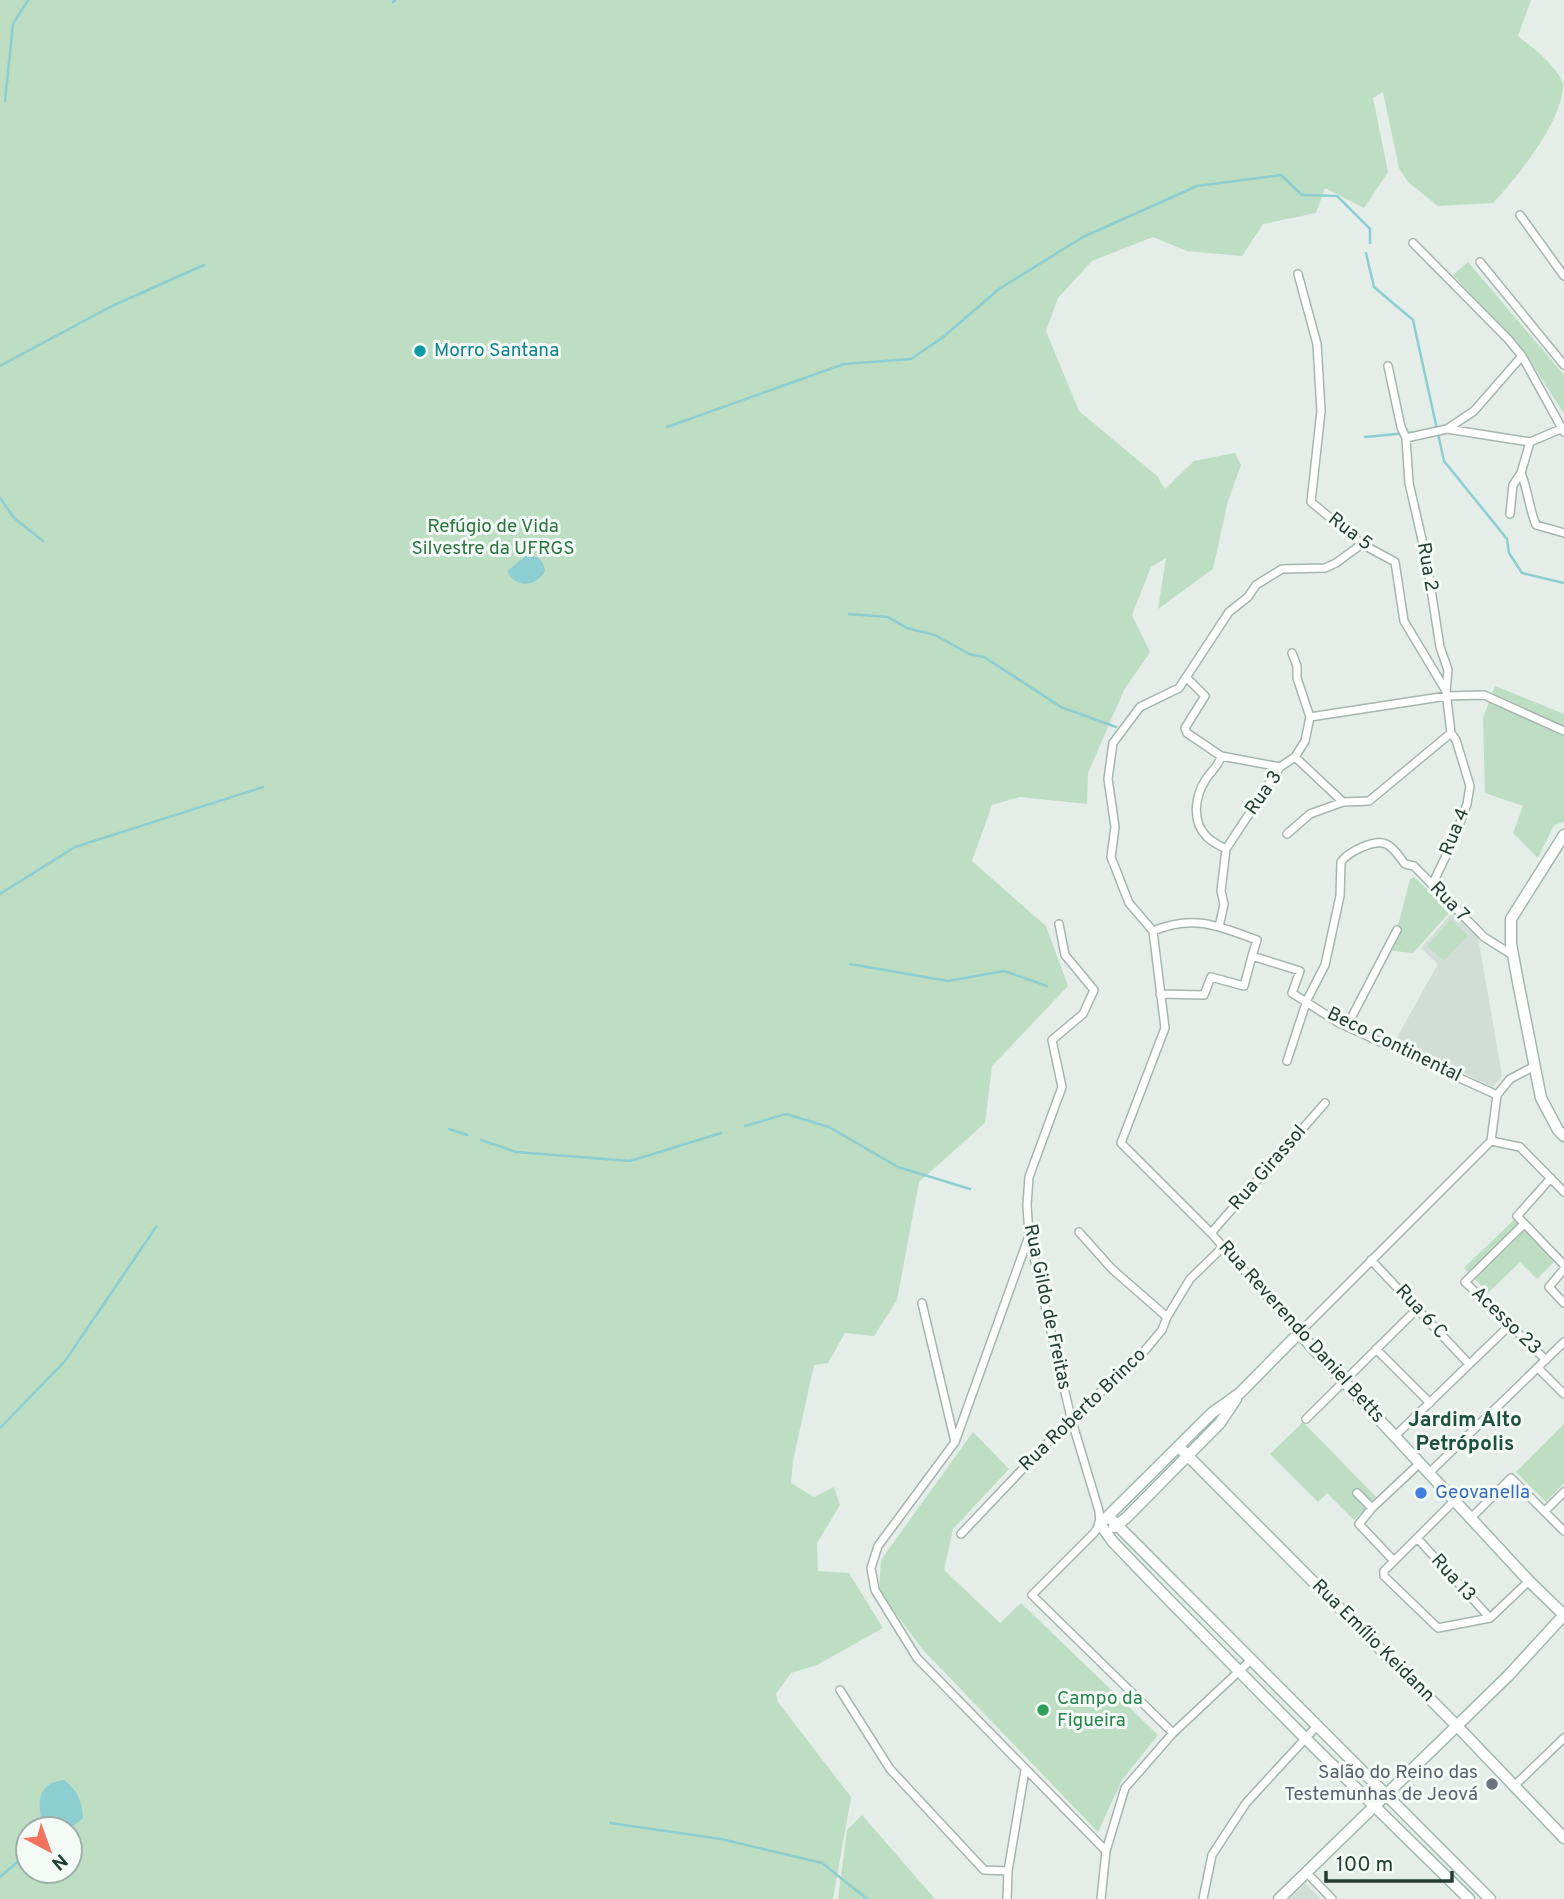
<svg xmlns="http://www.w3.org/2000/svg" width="1564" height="1899" font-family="Overpass,sans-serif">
  <rect width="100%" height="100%" fill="#e4ede8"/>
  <path fill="#d2ddd7" d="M1453 912 1478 937 1502 1076 1493 1087 1395 1041 1438 964 1421 948Z
    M1305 1883 1321 1899H1289Z"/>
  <path fill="#bddec3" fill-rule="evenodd" d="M0 0H1531L1518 36C1534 49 1554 63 1563 83 1564 121 1516 178 1493 203L1438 206 1408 182 1399 168 1383 92 1373 98 1388 172 1364 208 1325 188 1316 213 1263 224 1242 256 1187 251 1153 237 1092 261 1058 298 1046 331 1079 411 1157 476 1165 489 1194 461 1235 453 1241 465 1228 501 1213 569 1158 609 1166 558 1151 567 1132 615 1150 652 1124 690 1088 773 1087 804 1020 797 992 805 972 861 1046 926 1068 986 992 1066 985 1123 919 1182 897 1300 874 1336 845 1333 828 1363 814 1365 793 1461 791 1483 814 1497 834 1487 840 1505 817 1543 818 1571 849 1573 883 1628 817 1665 791 1673 776 1694 778 1702 851 1797 833 1899H0ZM28 1829H70V1871H28Z
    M1468 262 1564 375V414L1526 354 1453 275Z
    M1495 686 1564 714V822L1554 825 1538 858 1513 833 1523 806 1485 793 1483 718Z
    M1414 877 1450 912 1413 953 1384 950 1399 922 1410 879Z
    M1450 920 1468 935 1444 961 1427 946Z
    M1520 1214 1560 1256 1537 1279 1520 1262 1488 1293 1464 1268Z
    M1303 1422 1377 1498 1354 1520 1327 1493 1318 1502 1270 1454Z
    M1564 1424V1483L1546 1502 1516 1472Z
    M973 1432 1009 1469 953 1529 944 1570 1000 1623 1021 1603 1158 1735 1122 1780 1098 1832 923 1650 879 1591 881 1560Z
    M862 1815 935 1899H838L847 1830Z"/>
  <path fill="#8cced2" d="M527 555C539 557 543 559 545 571 536 587 515 589 507 571Z
    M64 1780C78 1792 82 1800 83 1818L70 1829H44C37 1807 35 1783 64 1780Z"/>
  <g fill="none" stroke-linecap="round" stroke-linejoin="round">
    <path stroke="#8cced2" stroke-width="2.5" d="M393 2 395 0
      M5 101 13 24 28 0
      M1366 253 1374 287 1413 320 1444 461 1507 539 1509 553 1522 573 1564 583
      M0 366 112 306 204 265
      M667 427 844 364 911 359 942 338 999 289 1083 237 1197 186 1281 175 1302 195 1337 196 1370 229V243
      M1365 437 1417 432
      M0 498 14 518 43 541
      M849 614 888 617 907 628 935 635 969 654 984 657 1061 707 1116 727
      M0 894 75 847 263 787
      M850 964 948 981 1004 971 1047 986
      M745 1126 786 1114 829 1127 898 1167 970 1189
      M449 1129 467 1135
      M481 1140 516 1152 630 1161 721 1133
      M0 1428 65 1361 156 1227
      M610 1823 721 1839 822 1863 867 1899
      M0 1877 28 1853"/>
    <g stroke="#a6b5af" stroke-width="10">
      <path id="street" d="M1520 215 1564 276
        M1413 243 1508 339 1522 356 1564 432
        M1480 262 1564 365
        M1298 274 1317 344 1321 411 1311 502 1362 544 1395 562 1404 621 1446 691
        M1388 366 1401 427 1406 438 1447 429 1530 442 1563 428
        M1447 429 1474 411 1522 356
        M1406 438 1409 483 1426 557 1440 647 1448 670 1446 691 1451 733 1456 740 1470 786 1467 804 1454 839 1432 885
        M1521 473C1528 490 1529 508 1536 525L1564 533
        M1510 514 1513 485 1521 473 1530 442
        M1362 544 1336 563 1325 568 1282 569 1256 585 1248 597 1229 612 1179 688 1140 707 1113 743 1108 779 1115 827 1111 857 1129 903 1153 931 1165 1028 1121 1143 1211 1233 1299 1333 1491 1141 1497 1095
        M1292 653 1297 666V678L1310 717
        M1186 677 1205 696 1185 728 1187 733 1221 756 1280 767
        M1221 756C1219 766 1212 770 1206 779 1195 796 1191 821 1207 837 1212 842 1220 846 1226 849
        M1295 757 1343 802
        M1287 834 1310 814 1343 802 1369 801 1451 733
        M1059 924 1065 955 1094 990 1083 1014 1052 1040 1062 1087 1029 1177 1027 1205 1029 1236 1071 1418 1099 1511 1100 1524 1094 1533 1032 1595 1173 1733
        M1219 927 1224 904 1221 891 1226 849 1280 767 1295 757 1305 741 1310 717 1447 696 1484 695 1564 731
        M1153 931C1194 914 1218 926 1257 940L1252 956
        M1160 994 1204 995 1211 977 1244 986 1252 956 1300 971 1292 993 1339 1023 1497 1095
        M1347 1026 1397 930
        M1287 1061 1307 1000 1325 965 1340 896 1341 862C1348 852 1374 839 1386 844 1394 847 1400 858 1405 864L1414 866 1484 937 1514 956
        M1497 1095 1510 1079 1535 1066
        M1491 1141 1520 1147 1564 1192
        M1551 1178 1517 1216 1564 1265
        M1524 1224 1465 1282 1546 1360
        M1079 1232 1112 1269 1167 1317
        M1211 1233 1325 1103
        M1029 1236 955 1442 878 1546 871 1568 875 1590 917 1658 1106 1851
        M1371 1260 1469 1364
        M1564 1269 1549 1287 1564 1303
        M922 1303 955 1442
        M1376 1349 1430 1403
        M1538 1368 1564 1394
        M1306 1419 1418 1308
        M1395 1436 1510 1325
        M1429 1473 1564 1342
        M1357 1493 1372 1508 1420 1463
        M1455 1500 1384 1571V1576L1438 1628 1490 1618 1529 1581
        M1372 1508 1359 1524 1394 1561
        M1545 1511 1564 1492
        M1471 1518 1511 1478 1564 1531
        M961 1534 1071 1418 1136 1361 1162 1330 1167 1317 1190 1279 1223 1247
        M1417 1538 1490 1618
        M840 1690 890 1769 984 1870 1008 1871
        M1513 1787 1564 1738
        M1306 1872 1332 1899
        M1007 1899 1008 1871 1025 1770
        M1101 1899 1106 1851 1125 1788 1173 1733 1251 1660
        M1203 1899 1212 1855 1246 1803 1316 1727"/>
    </g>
    <g stroke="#a2b9af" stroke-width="13">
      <path id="secondary" d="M1564 835 1511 919V944L1518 982 1541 1098 1558 1130 1564 1136
        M1179 1447 1457 1726 1564 1838
        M1109 1517 1490 1899
        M1114 1527 1126 1518 1220 1423 1236 1399
        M1279 1899 1509 1675 1564 1615
        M1469 1899 1305 1738 1170 1601 1113 1542 1100 1524 1212 1413 1240 1393 1299 1333 1529 1581 1564 1615"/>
    </g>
    <use href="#street" stroke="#fff" stroke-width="7"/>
    <use href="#secondary" stroke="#fff" stroke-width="10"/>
  </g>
  <circle fill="#0f9aa8" stroke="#f4faf6" stroke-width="2.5" cx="420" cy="351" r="7"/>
  <circle fill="#3f7fe0" stroke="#f4faf6" stroke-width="2.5" cx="1421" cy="1493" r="7"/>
  <circle fill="#2e9e5b" stroke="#f4faf6" stroke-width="2.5" cx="1043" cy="1710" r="7"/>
  <circle fill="#6b7280" stroke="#f4faf6" stroke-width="2.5" cx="1492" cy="1784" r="7"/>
  <g text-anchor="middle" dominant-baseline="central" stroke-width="6" stroke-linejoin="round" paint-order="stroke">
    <g font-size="19" fill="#0d838f" stroke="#f4faf6" text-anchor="start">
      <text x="434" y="351">Morro Santana</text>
    </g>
    <g font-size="19" fill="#2d7642" stroke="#f4faf6">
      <text x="493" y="527">Refúgio de Vida<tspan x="493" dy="22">Silvestre da UFRGS</tspan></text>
    </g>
    <g font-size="19" fill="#233f35" stroke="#f4faf6">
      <text transform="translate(1350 532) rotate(37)">Rua 5</text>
      <text transform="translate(1427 567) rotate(80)">Rua 2</text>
      <text transform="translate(1264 793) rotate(-55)">Rua 3</text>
      <text transform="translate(1455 832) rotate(-68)">Rua 4</text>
      <text transform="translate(1449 902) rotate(46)">Rua 7</text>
      <text transform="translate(1394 1045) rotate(26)">Beco Continental</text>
      <text transform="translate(1268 1168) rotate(-49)">Rua Girassol</text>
      <text transform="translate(1047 1307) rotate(78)">Rua Gildo de Freitas</text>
      <text transform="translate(1421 1312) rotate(47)">Rua 6 C</text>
      <text transform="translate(1506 1321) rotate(44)">Acesso 23</text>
      <text transform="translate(1301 1332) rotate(48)">Rua Reverendo Daniel Betts</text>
      <text transform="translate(1083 1410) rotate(-44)">Rua Roberto Brinco</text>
      <text transform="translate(1453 1578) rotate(48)">Rua 13</text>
      <text transform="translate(1373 1641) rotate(45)">Rua Emílio Keidann</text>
    </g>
    <g font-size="19" fill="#366cbe" stroke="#f4faf6" text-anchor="start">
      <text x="1435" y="1493">Geovanella</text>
    </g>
    <g font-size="19" fill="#27864d" stroke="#f4faf6" text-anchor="start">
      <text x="1057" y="1699">Campo da<tspan x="1057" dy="22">Figueira</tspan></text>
    </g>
    <g font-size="19" fill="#5b616d" stroke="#f4faf6" text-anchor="end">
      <text x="1478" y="1773">Salão do Reino das<tspan x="1478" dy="22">Testemunhas de Jeová</tspan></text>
    </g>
    <g font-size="21" font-weight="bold" fill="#1f5140" stroke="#f4faf6">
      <text x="1465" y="1420">Jardim Alto<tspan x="1465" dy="24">Petrópolis</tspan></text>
    </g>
  </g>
  <g transform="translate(49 1850) rotate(139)"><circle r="33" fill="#f4faf6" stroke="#a0afa9" stroke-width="2"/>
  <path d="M0-5L12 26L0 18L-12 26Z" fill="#f2735d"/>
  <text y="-10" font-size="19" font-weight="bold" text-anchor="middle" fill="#233f35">N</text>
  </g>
  <path d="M1326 1871v10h126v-10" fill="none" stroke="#233f35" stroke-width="3.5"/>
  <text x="1336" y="1871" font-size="21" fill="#233f35" stroke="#f4faf6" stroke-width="5" paint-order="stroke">100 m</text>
</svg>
